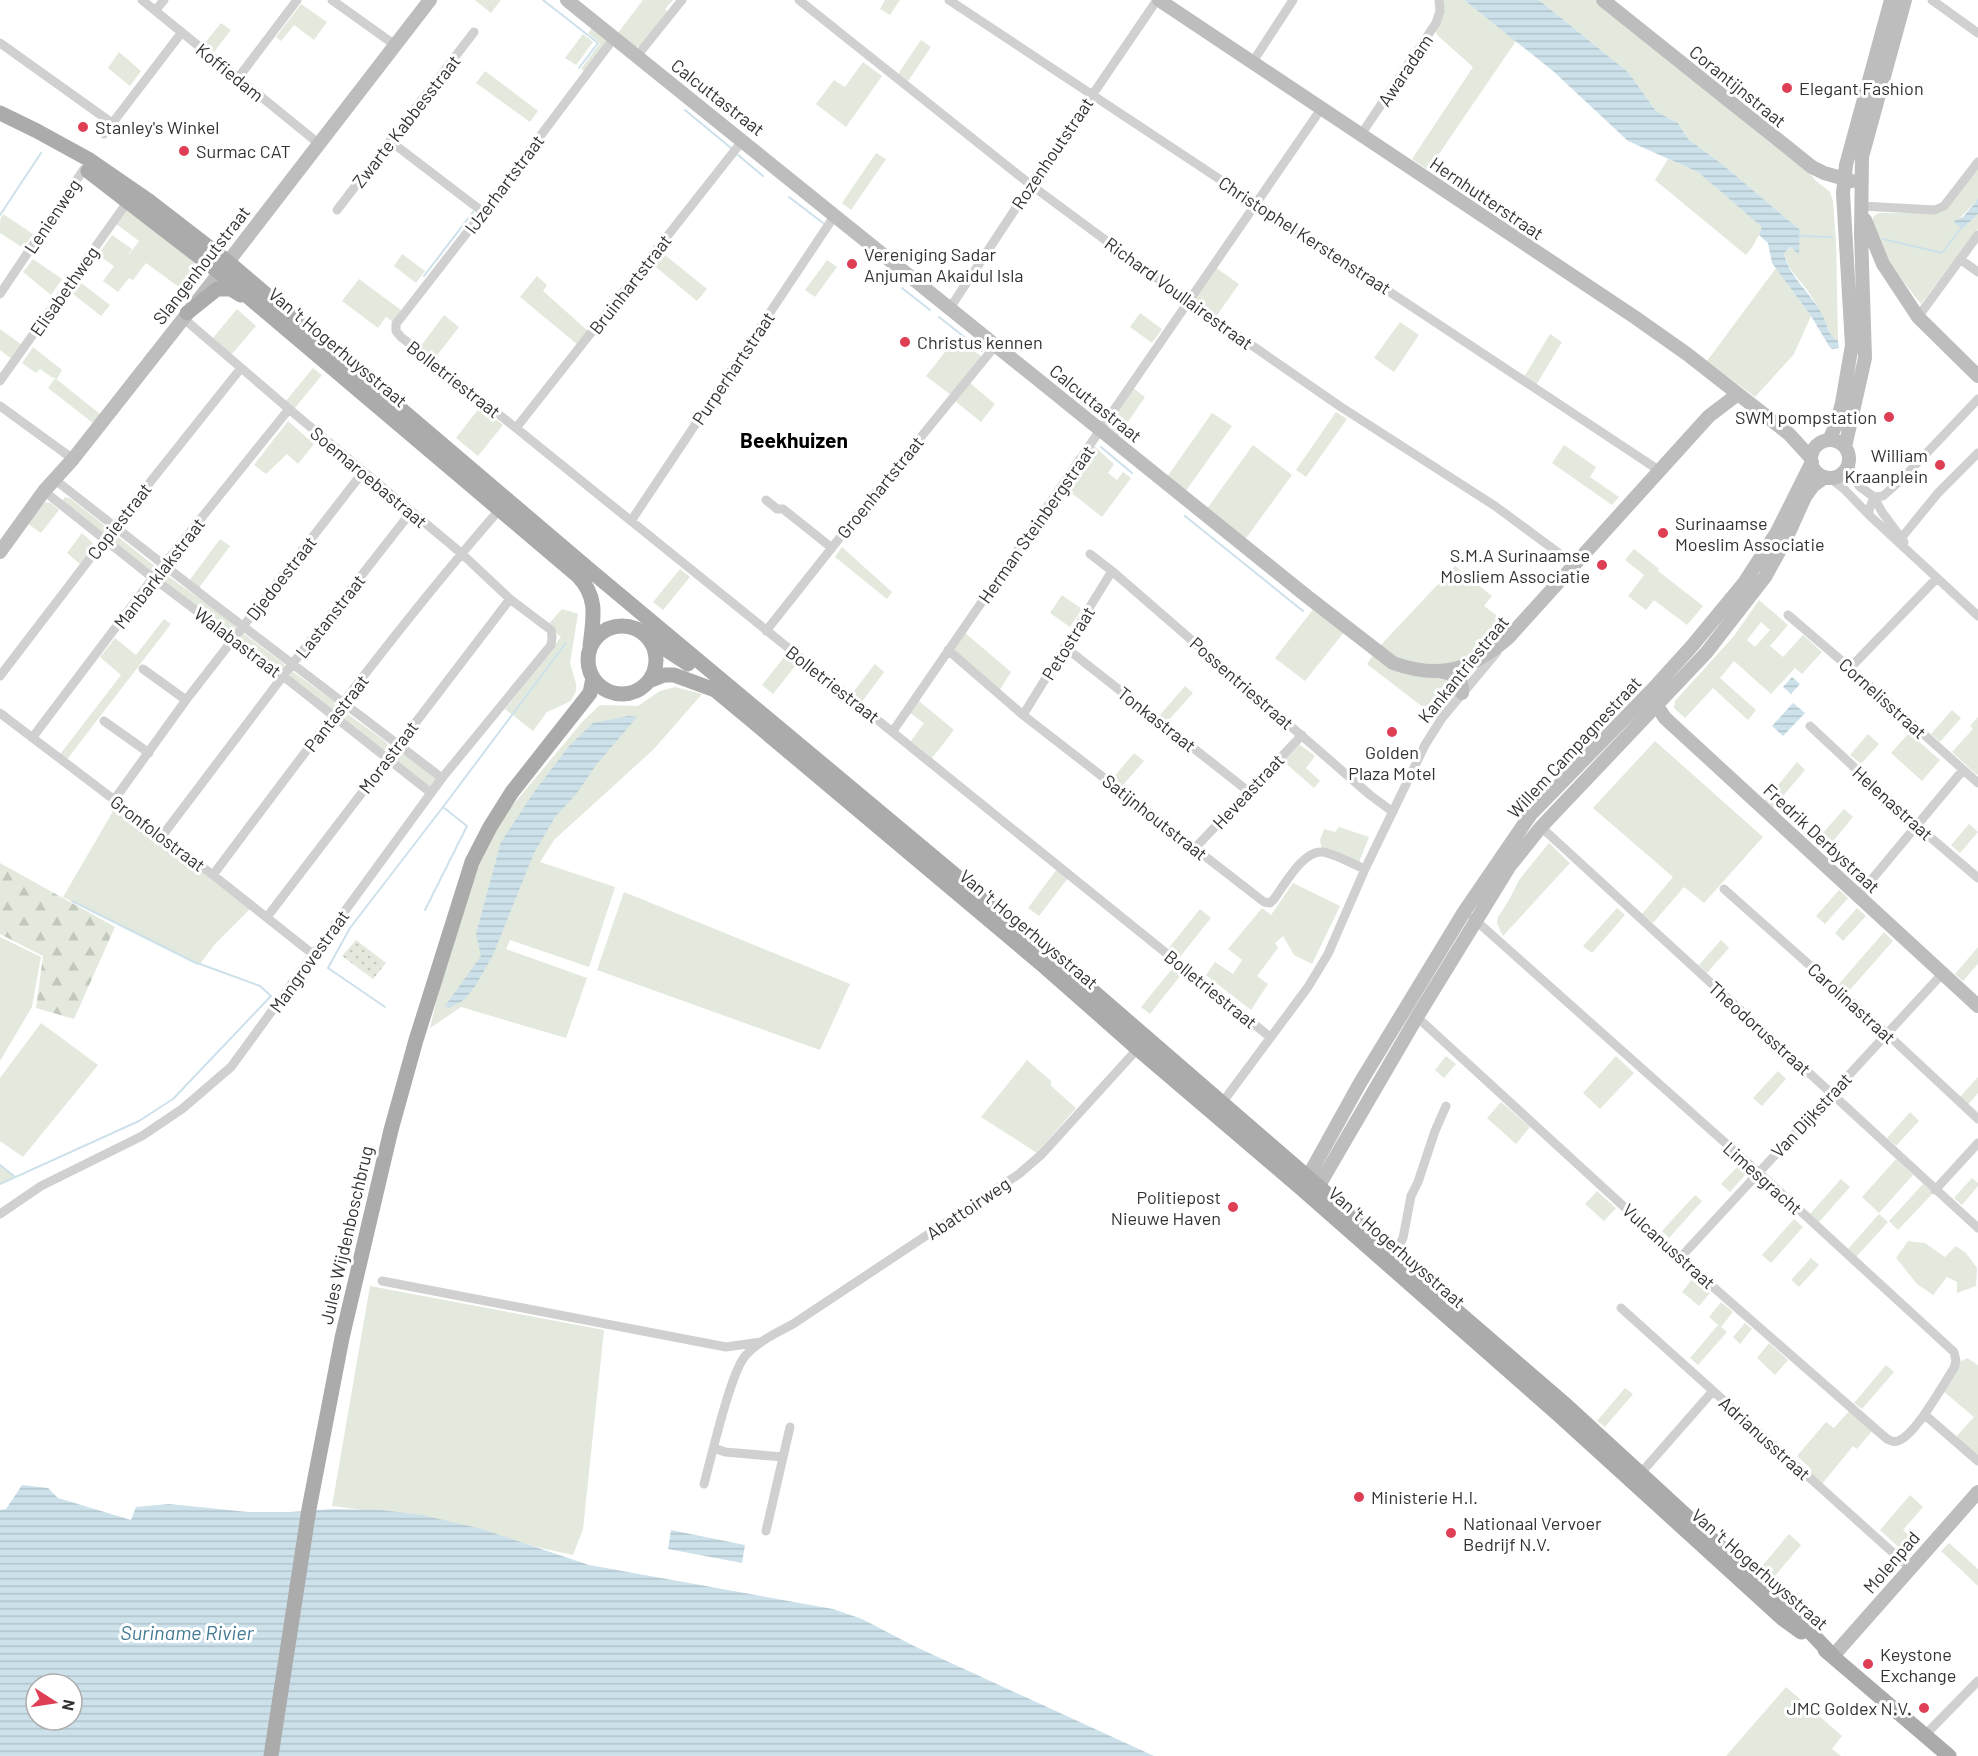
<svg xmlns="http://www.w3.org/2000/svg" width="1978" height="1756" font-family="Barlow,sans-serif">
  <defs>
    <pattern id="forest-firs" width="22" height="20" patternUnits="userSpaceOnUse" patternTransform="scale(1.5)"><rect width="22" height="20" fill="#e3e9dc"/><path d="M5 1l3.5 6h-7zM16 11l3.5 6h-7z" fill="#c3c8bd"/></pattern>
    <pattern id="park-dots" width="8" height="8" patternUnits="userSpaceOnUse" patternTransform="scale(1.5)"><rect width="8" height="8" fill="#e3e9dc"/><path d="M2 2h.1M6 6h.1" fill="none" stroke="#c3c8bd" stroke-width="1.8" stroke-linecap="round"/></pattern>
    <pattern id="water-rules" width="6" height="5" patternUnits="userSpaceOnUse" patternTransform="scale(1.5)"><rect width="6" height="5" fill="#cde1eb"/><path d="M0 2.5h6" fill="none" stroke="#b0c2ca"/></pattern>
  </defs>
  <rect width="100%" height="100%" fill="#fff"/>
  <path fill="#e3e9dc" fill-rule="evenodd" d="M475 0H501L491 13Z
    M643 0H673L665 9 667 11 641 46 636 47 617 34Z
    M885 0H900L890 15 880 9Z
    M1441 0H1464L1516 41 1428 170 1412 159 1473 67 1437 35 1435 29Z
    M1539 0H1595L1770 143 1810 173 1815 180 1830 192 1833 201 1836 240 1838 341 1832 338C1825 322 1819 308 1810 294 1800 279 1788 271 1784 253L1792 247 1798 254 1800 230 1722 164 1688 139 1678 123 1656 111 1629 73Z
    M301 4 327 22 314 40 294 25 281 41 276 37Z
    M221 23 231 30 214 52 204 44Z
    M594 26 606 36 607 41 585 72 581 69 600 43 588 33Z
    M583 34 593 42 576 65 565 58Z
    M921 40 931 47 908 81 898 74Z
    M119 52 141 71 130 86 108 68Z
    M863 62 882 76 846 127 816 104 834 80 845 87Z
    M485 71 538 111 530 122 476 83Z
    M876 153 886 159 851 210 842 203Z
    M1668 159 1698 172 1763 227 1753 246 1746 255 1655 180Z
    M1978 167V199L1960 218 1965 226 1978 214V229L1921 304 1887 261 1872 224C1872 217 1874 215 1880 213H1940L1946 209Z
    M127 210 194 262 198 273 196 280 187 293 146 263 133 280 129 278 118 292 103 281 114 266 98 255 112 235 132 249 128 256 139 241 115 223Z
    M3 214 33 234 23 248 0 233V220Z
    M660 251 707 289 697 301 651 263Z
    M402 254 425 271 416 283 394 266Z
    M33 259 62 279 51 295 23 272Z
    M827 260 837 267 815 297 805 290Z
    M1215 267 1239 284 1215 318 1195 303 1194 300Z
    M1776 268 1811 316 1794 354 1755 397 1707 361Z
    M537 276 547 285 543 291 588 331 578 345 520 297Z
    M76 279 110 305 101 316 68 290Z
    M359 279 401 310 393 322 386 317 378 328 342 301Z
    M237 309 256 326 231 355 212 339Z
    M1140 313 1162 329 1152 343 1130 327Z
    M444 315 459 327 435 358 420 347Z
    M1400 322 1419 335 1394 372 1374 358Z
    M0 329 22 345 12 359 0 350Z
    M1550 334 1562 342 1536 385 1524 377Z
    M957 337 982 357 951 395 926 376Z
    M33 347 62 370 57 379 54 377 53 378 40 369 36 373 22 363Z
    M313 368 322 375 294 409 285 402Z
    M55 378 100 414 93 423 48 388Z
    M970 383 995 404 981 422 955 401Z
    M1133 388 1145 397 1117 438 1108 432 1107 425Z
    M480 407 503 425 478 456 456 438Z
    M1336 412 1347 419 1306 477 1296 470Z
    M1212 413 1232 426 1185 492 1167 477Z
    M288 421 314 444 298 464 287 454 266 474 254 465Z
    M1253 445 1292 475 1244 541 1206 510Z
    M1564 445 1596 467 1590 477 1619 497 1612 505 1552 463Z
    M1094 446 1114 464 1108 473 1117 480 1123 472 1131 478 1102 517 1064 487Z
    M65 497 71 499 108 528 106 535 62 501Z
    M45 502 51 503 59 510 41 533 28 524Z
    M82 533 93 543 94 546 80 564 67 553Z
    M117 536 156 567 157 569 154 574 112 540Z
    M220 539 230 546 199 588 189 581Z
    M842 547 892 592 887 599 835 557Z
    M1634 549 1659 569 1658 571 1703 606 1687 625 1654 600 1646 610 1628 596 1644 575 1625 560Z
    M1455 566 1492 596 1484 606 1511 626 1497 644 1455 666 1409 664 1378 648Z
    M680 569 690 577 663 610 653 602Z
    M165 574 232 622 236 627V630L231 633 163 581 162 577Z
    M1062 595 1082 609 1070 627 1050 613Z
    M1759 600 1788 625 1770 646 1783 657 1803 635 1822 652 1802 674 1795 668 1771 694 1734 661 1720 678 1756 710 1748 720 1713 688 1685 718 1674 708 1675 701 1734 636ZM1761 622 1770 630 1755 647 1747 640Z
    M1315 607 1345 631 1305 681 1275 658Z
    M562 609 578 614 570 663 576 684V691L571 701 547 712 533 731 505 709 561 637 547 626Z
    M164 619 171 624 65 762 58 757 121 675 100 657 115 638 136 655Z
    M964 632 1011 672 999 691 954 652 955 646Z
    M243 633 283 663 285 667 282 671 240 640Z
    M1373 655 1448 678 1460 688 1454 698 1437 718 1367 664Z
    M785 656 796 665 773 694 762 685Z
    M875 664 884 672 861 703 851 695Z
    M292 671 334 701 335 706 332 710 289 677Z
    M1185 686 1193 693 1167 722 1160 715Z
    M675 687 702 694 654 749 554 840 540 862 615 887 589 967 510 940 506 949 587 978 566 1038 461 1007 430 1028 454 927 477 863 503 817 583 721 600 705 638 706 660 691Z
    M919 701 954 730 932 758 911 741 924 723 910 713Z
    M342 710 385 741 388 744 385 750H382L341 719 339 714Z
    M1952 710 1961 718 1940 742 1931 734Z
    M1978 717V773L1977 775 1952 752 1973 729 1970 726Z
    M1909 733 1940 760 1922 781 1891 753Z
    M1868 734 1879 744 1861 764 1850 755Z
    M1655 741 1763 837 1704 903 1684 887 1653 923 1642 914 1673 877 1593 808Z
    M1299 744 1315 756 1306 768 1320 781 1314 788 1282 760Z
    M1134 753 1144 761 1122 786 1113 778Z
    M399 754 405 755 437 779 430 789 395 761V758Z
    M1797 762 1805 770 1773 808 1765 801Z
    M110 800 250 909 215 944 200 964 63 897 112 813Z
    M1844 809 1853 817 1824 852 1814 843Z
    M1969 824 1978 832 1960 853 1951 845Z
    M1339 827 1369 837 1358 865 1322 850 1320 840 1324 829 1335 832Z
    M1549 843 1570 863 1503 936 1497 923 1498 917 1509 900 1519 880Z
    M1057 869 1068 878 1039 916 1028 908Z
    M1293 883 1340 906 1312 964 1294 955 1283 936 1275 943 1278 948 1257 976 1268 984 1251 1010 1206 975 1215 962 1233 974 1242 960 1228 949 1262 908 1271 915Z
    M1839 890 1848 898 1825 924 1816 916Z
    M624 892 850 984 820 1050 597 970Z
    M1617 908 1625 915 1592 953 1583 946Z
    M1857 908 1866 916 1843 941 1835 933Z
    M1200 909 1211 918 1179 958 1168 949Z
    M1884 932 1893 941 1847 993 1838 985Z
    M0 937 41 957 32 1007 0 1061Z
    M1721 940 1729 948 1707 973 1699 965Z
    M1978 947V964L1963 981 1955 974Z
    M1176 964 1184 971 1150 1014 1141 1007Z
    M41 1023 98 1065 23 1157 0 1141V1078Z
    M1446 1056 1456 1064 1444 1078 1435 1070Z
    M1616 1056 1634 1073 1600 1109 1583 1093Z
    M1027 1060 1051 1081V1086L1076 1108 1037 1153 981 1117Z
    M1778 1071 1786 1079 1762 1106 1753 1098Z
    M1978 1077V1093L1967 1106 1959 1098Z
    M1501 1102 1530 1127 1516 1144 1487 1118Z
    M1910 1112 1919 1121 1896 1146 1887 1138Z
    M1896 1159 1913 1175 1879 1213 1862 1197Z
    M0 1165 15 1177 0 1184Z
    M1737 1167 1746 1174 1730 1192 1721 1184Z
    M1972 1178 1978 1183V1186L1962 1205 1954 1198Z
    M1841 1179 1850 1187 1819 1222 1810 1214Z
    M1923 1184 1933 1193 1898 1230 1889 1221Z
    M1597 1191 1616 1208 1604 1221 1585 1204Z
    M1695 1195 1702 1201 1669 1238 1662 1231Z
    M1879 1214 1888 1222 1856 1257 1848 1249Z
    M1794 1219 1803 1227 1771 1263 1762 1255Z
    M1908 1241 1925 1243 1945 1257 1956 1246 1966 1253 1977 1268 1976 1286 1957 1293V1282L1947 1277 1933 1295 1917 1284 1896 1258Z
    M1811 1258 1819 1265 1799 1287 1791 1280Z
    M1693 1278 1710 1293 1699 1306 1682 1292Z
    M370 1286 604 1330 583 1529 573 1555 541 1548 437 1519 332 1506Z
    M1721 1302 1733 1312 1721 1327 1727 1332 1698 1365 1690 1358 1718 1325 1709 1317Z
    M1745 1323 1752 1329 1740 1344 1733 1337Z
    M1769 1343 1788 1360 1775 1375 1757 1358Z
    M1967 1358 1978 1365V1458L1955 1438 1974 1417 1943 1391 1960 1362Z
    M1886 1365 1894 1372 1862 1409 1854 1403Z
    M1625 1388 1633 1394 1605 1427 1597 1421Z
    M1849 1411 1872 1431 1857 1449 1853 1446 1822 1484 1808 1472 1810 1468 1797 1456 1826 1422 1834 1428Z
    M1910 1495 1923 1507 1903 1530 1917 1543 1907 1555 1880 1530Z
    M1789 1534 1801 1545 1774 1577 1762 1566Z
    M1949 1543 1978 1569V1586L1941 1551Z
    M1786 1687 1842 1736 1832 1749 1841 1756H1726Z"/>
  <path fill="url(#forest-firs)" d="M0 863 115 927 74 1019 36 1008 43 956 0 934Z"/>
  <path fill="url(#park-dots)" d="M356 940 386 963 373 979 342 956Z"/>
  <path fill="url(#water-rules)" fill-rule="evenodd" d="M1464 0H1539L1629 73 1656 111 1678 123 1688 139 1722 164 1800 230 1799 255 1791 247 1784 253C1788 276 1811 293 1822 314 1827 324 1828 336 1838 341L1839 348 1832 349 1829 346 1811 316 1772 263 1768 243 1759 235 1762 227 1698 172 1628 141 1553 71Z
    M1978 199V214L1976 216 1963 228 1956 225 1954 221 1963 217Z
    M1792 677 1800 684 1791 694 1783 687Z
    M1793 703 1805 713 1783 736 1772 726Z
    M628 716 637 717 596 765 577 793 555 817 534 853 493 955 476 985 464 1000 449 1008 445 1006 481 956 476 934 501 842 534 792 570 745 593 723Z
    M22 1485 48 1488 58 1498 131 1520 136 1507 169 1504 248 1512H290L334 1509 381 1510 422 1515 482 1529 589 1565 833 1609 862 1619 914 1646 1154 1756H0V1510L6 1509ZM36 1684H72V1720H36Z
    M671 1530 745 1545 742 1563 668 1549Z"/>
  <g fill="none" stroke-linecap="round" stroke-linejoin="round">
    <path stroke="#cde1eb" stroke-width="2" d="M543 0 598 43 579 68
      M685 110 731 148
      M738 155 763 176
      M789 197 823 223
      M0 215 41 153
      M1799 236 1832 237
      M1883 239 1942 253 1962 227
      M424 276 473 212
      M889 279 896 284
      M902 288 930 310
      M939 317 982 351
      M1101 447 1132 473
      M1185 516 1303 611
      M443 807 566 643
      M72 901 198 964
      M385 1007 328 968 350 928 443 807 467 826 425 910
      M0 1165 14 1176
      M0 1184 139 1121 173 1099 271 996 260 986 200 964"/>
    <path stroke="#d0d0d0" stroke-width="9" d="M142 0 318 143
      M332 0 395 45
      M799 0 1031 185 1189 302 1341 407 1495 506 1575 565
      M949 0 1660 471
      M1932 0 1978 33
      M156 10 164 0
      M614 38 483 212 396 324V331L401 337 516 428 1270 1037
      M0 43 112 123
      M637 56 682 0
      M1252 63 1293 0
      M238 78 297 0
      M104 134 182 32
      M1360 136 1436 23 1440 11 1439 0
      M390 141 483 212
      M1861 206 1935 210 1944 206 1978 162
      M337 210 474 32
      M1960 259 1978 272
      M0 294 84 169
      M950 308 1031 185 1157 0
      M1918 317 1978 235
      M0 381 128 201
      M0 406 73 459
      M516 428 743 140
      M1849 464 1859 486 1874 497 1882 512 1904 542
      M1830 478 1844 489 1869 515 1978 616
      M54 479 210 601 442 778
      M44 491 153 578 283 676 431 793
      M766 500 777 509H783L832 548
      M1869 515V510L1874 497 1883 496 1901 480 1978 399
      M631 521 835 215
      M1898 542 1938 493 1978 453
      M1090 554 1112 571 1370 795 1393 812
      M1788 615 1850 668 1978 783
      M766 631 876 492 996 345
      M1066 648 1248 791
      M948 650 1023 715 1264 902 1270 903 1274 899C1284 886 1303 850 1322 852 1334 853 1354 865 1365 869
      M1850 668 1937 578
      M143 669 186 700
      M0 676 104 540 241 368
      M0 713 213 875 314 955
      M1023 715 1112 571
      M104 721 149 753
      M1810 726 1916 825 1978 878
      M893 731 1321 109
      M32 738 153 578 289 409
      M114 800 186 700 363 472
      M1541 827 1978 1228
      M162 836 283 676 411 512
      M1195 848 1302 735
      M213 875C306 751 398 626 499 510
      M1724 889 1887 1034 1978 1119
      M1858 896 1963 770
      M267 917 510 599
      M1417 1017 1680 1258 1887 1439C1891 1441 1895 1443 1900 1440 1917 1432 1943 1385 1954 1368L1956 1361 1954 1352 1758 1172 1473 918
      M1222 1103 1308 987 1328 954 1365 869 1425 745 1442 718 1497 652
      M1935 1190 1978 1143
      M0 1214 41 1186 142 1136 182 1109 231 1067 442 778 551 645 552 637 551 630 510 599 461 553 289 409 183 318
      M1394 1255 1403 1238 1411 1196 1418 1182 1435 1131 1446 1106
      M1680 1258 1943 973
      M382 1281 726 1347 761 1342
      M1621 1308 1910 1568
      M1925 1415 1978 1461
      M714 1448 725 1452 783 1457
      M1640 1474 1712 1392
      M704 1484C711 1459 731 1370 746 1355 759 1341 776 1333 793 1324L1019 1174 1042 1154 1141 1045
      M766 1531 790 1427
      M1925 1735 1978 1681"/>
    <path stroke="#bdbdbd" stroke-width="14" d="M567 0 1304 594 1393 663C1441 680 1471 670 1508 638L1709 416 1738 394
      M1159 0 1636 318 1687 354 1789 434 1811 458
      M1603 0 1812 167 1824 173 1852 181
      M1865 220 1883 264 1918 317 1978 376
      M1829 440 1836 425 1842 403 1852 345 1843 193 1846 165 1891 0
      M1811 459a19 19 0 1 1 38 0a19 19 0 1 1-38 0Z
      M1845 447 1865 358 1861 233 1862 157 1905 0
      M0 552 44 491 73 459 228 262 430 0
      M1443 672C1456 675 1463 678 1462 693
      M1655 698 1657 706 1665 718 1978 1006
      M1304 1184 1360 1083 1464 912 1531 814 1653 689 1692 646 1744 583 1777 532 1812 462
      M1314 1194 1417 1017 1509 867 1541 827 1706 653 1765 577 1786 539 1805 497 1813 486 1825 477
      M1833 1656 1978 1492"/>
    <path stroke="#ababab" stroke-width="15" d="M0 113 37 131 88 159 149 201 228 262 591 571 1057 960 1318 1186 1450 1305 1567 1406 1791 1612 1833 1656
      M88 171 219 272 578 576C599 598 593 619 590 646
      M187 313 217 289H231L241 295
      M588 660a34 34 0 1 1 68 0a34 34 0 1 1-68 0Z
      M650 639 688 664
      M651 680 664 675H674L715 690 750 719 1045 967 1138 1049 1302 1189 1559 1415 1783 1619 1801 1632
      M1825 1650 1949 1756
      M271 1756 309 1509 342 1338 391 1130 416 1040 472 862 490 827 512 792 590 693 593 678"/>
  </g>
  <g fill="#df3f55" stroke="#fff" stroke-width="2">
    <circle cx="1787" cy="88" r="6"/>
    <circle cx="83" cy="127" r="6"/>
    <circle cx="184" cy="151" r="6"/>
    <circle cx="852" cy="264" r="6"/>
    <circle cx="905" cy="342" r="6"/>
    <circle cx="1889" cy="417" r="6"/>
    <circle cx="1940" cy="465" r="6"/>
    <circle cx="1663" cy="533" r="6"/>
    <circle cx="1602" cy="565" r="6"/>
    <circle cx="1392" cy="732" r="6"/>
    <circle cx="1233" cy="1207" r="6"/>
    <circle cx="1359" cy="1497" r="6"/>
    <circle cx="1451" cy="1533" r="6"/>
    <circle cx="1868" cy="1664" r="6"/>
    <circle cx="1924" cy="1708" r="6"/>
  </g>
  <g text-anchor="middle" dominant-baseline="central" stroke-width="6" stroke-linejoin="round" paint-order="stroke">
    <g font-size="18" fill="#333" stroke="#fff">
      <text transform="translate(1405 70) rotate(-56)">Awaradam</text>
      <text transform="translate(230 72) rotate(39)">Koffiedam</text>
      <text transform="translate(1738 86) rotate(39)">Corantijnstraat</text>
      <text transform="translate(718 97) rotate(38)">Calcuttastraat</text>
      <text transform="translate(406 121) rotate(-52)">Zwarte Kabbesstraat</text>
      <text transform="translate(1052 153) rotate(-56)">Rozenhoutstraat</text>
      <text transform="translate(504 184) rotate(-53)">IJzerhartstraat</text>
      <text transform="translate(1487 198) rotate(34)">Hernhutterstraat</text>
      <text transform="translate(52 216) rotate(-56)">Lenienweg</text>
      <text transform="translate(1305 235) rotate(33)">Christophel Kerstenstraat</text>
      <text transform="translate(201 265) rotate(-52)">Slangenhoutstraat</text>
      <text transform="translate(630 284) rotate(-52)">Bruinhartstraat</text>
      <text transform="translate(64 291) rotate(-55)">Elisabethweg</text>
      <text transform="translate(1179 293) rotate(36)">Richard Voullairestraat</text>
      <text transform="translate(338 347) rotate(40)">Van 't Hogerhuysstraat</text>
      <text transform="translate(733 368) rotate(-56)">Purperhartstraat</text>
      <text transform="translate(454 379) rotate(38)">Bolletriestraat</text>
      <text transform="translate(1096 403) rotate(39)">Calcuttastraat</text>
      <text transform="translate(369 477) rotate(40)">Soemaroebastraat</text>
      <text transform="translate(880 487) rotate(-51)">Groenhartstraat</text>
      <text transform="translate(119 521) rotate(-52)">Copiestraat</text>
      <text transform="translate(1036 524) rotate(-55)">Herman Steinbergstraat</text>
      <text transform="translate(159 573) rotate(-52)">Manbarklakstraat</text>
      <text transform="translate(281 578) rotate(-52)">Djedoestraat</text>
      <text transform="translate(330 616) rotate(-52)">Lastanstraat</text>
      <text transform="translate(238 642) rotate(37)">Walabastraat</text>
      <text transform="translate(1068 643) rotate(-58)">Petostraat</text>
      <text transform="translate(1463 669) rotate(-51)">Kankantriestraat</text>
      <text transform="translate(1242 683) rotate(41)">Possentriestraat</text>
      <text transform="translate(833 684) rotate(38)">Bolletriestraat</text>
      <text transform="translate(1883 698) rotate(42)">Cornelisstraat</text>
      <text transform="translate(336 713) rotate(-52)">Pantastraat</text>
      <text transform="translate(1157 719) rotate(38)">Tonkastraat</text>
      <text transform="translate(1574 747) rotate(-47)">Willem Campagnestraat</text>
      <text transform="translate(388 757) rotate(-53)">Morastraat</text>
      <text transform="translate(1248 791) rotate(-47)">Heveastraat</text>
      <text transform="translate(1893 803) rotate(42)">Helenastraat</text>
      <text transform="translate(1155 817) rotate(38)">Satijnhoutstraat</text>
      <text transform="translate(158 833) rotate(37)">Gronfolostraat</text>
      <text transform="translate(1822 838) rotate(43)">Fredrik Derbystraat</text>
      <text transform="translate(1029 929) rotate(40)">Van 't Hogerhuysstraat</text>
      <text transform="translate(309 961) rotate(-54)">Mangrovestraat</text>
      <text transform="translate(1211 989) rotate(39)">Bolletriestraat</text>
      <text transform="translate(1852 1003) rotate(42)">Carolinastraat</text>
      <text transform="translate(1760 1028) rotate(42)">Theodorusstraat</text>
      <text transform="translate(1811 1115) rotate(-47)">Van Dijkstraat</text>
      <text transform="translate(1763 1178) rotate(42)">Limesgracht</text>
      <text transform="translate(968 1208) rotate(-34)">Abattoirweg</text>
      <text transform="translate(346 1235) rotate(-77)">Jules Wijdenboschbrug</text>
      <text transform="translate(1669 1246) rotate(42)">Vulcanusstraat</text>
      <text transform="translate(1397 1247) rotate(41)">Van 't Hogerhuysstraat</text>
      <text transform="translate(1765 1438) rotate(42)">Adrianusstraat</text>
      <text transform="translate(1891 1562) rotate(-49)">Molenpad</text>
      <text transform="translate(1760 1569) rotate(41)">Van 't Hogerhuysstraat</text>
    </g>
    <g font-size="18" fill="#333" stroke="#fff" text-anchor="start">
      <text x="1799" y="88">Elegant Fashion</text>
      <text x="95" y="127">Stanley's Winkel</text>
      <text x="196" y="151">Surmac CAT</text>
      <text x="864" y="254">Vereniging Sadar<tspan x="864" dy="21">Anjuman Akaidul Isla</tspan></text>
      <text x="917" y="342">Christus kennen</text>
      <text x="1877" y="417" text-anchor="end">SWM pompstation</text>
      <text x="1928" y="455" text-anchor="end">William<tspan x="1928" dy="21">Kraanplein</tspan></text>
      <text x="1675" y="523">Surinaamse<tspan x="1675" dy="21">Moeslim Associatie</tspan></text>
      <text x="1590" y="555" text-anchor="end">S.M.A Surinaamse<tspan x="1590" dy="21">Mosliem Associatie</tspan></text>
      <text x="1392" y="752" text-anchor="middle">Golden<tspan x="1392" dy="21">Plaza Motel</tspan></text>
      <text x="1221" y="1197" text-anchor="end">Politiepost<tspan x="1221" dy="21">Nieuwe Haven</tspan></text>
      <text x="1371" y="1497">Ministerie H.I.</text>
      <text x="1463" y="1523">Nationaal Vervoer<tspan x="1463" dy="21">Bedrijf N.V.</tspan></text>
      <text x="1880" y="1654">Keystone<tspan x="1880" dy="21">Exchange</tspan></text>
      <text x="1912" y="1708" text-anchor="end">JMC Goldex N.V.</text>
    </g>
    <g font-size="20" font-style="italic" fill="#427993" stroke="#fff">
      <text x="187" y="1632">Suriname Rivier</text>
    </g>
    <g font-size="21" font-weight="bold" fill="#000" stroke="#fff">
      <text x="794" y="439">Beekhuizen</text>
    </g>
  </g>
  <g transform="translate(54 1702) rotate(102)"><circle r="28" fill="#ffffff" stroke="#adadad" stroke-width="1.5"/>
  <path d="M0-4.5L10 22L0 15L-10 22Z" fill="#df3f55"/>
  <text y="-9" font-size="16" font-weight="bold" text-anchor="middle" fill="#333333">N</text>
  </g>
</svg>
